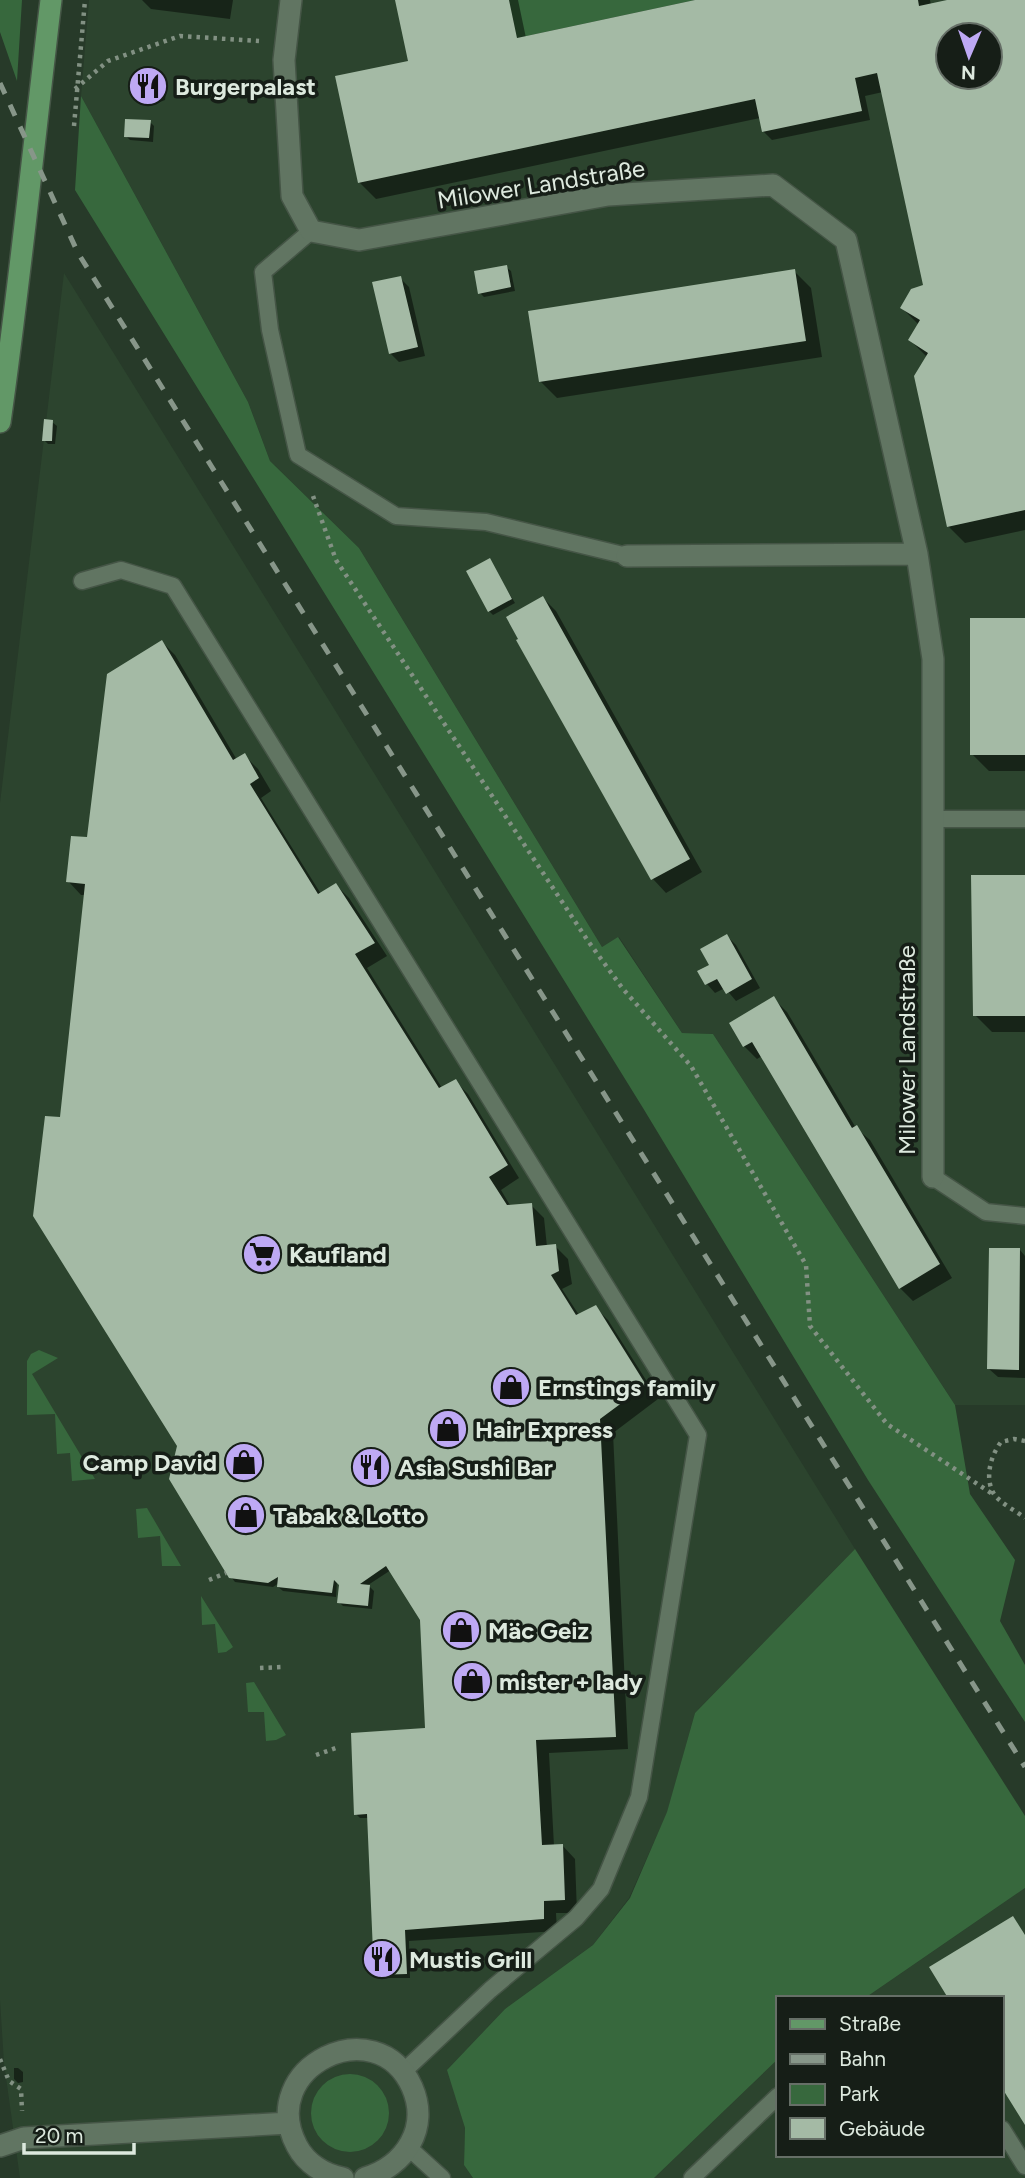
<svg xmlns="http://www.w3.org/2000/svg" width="1025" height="2178" font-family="Figtree,sans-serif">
  <rect width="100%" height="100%" fill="#273a29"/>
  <path fill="#2c442e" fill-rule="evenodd" d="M89 0H1025V1405H955L713 1034 682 1033 619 937 602 947 359 548 270 461 248 402 81 96ZM948 35H990V77H948Z
    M64 273 855 1549 695 1713 667 1813 629 1898 593 1945 505 2009 448 2069 465 2128 464 2165 473 2178H20L4 2063 0 2000V803Z
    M1025 1888V2178H654L778 2059V2155H1002V1998H865Z"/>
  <path fill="#37683d" d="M0 0H22L17 81 0 32Z
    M509 0H695L517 38Z
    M81 96 248 402 270 461 359 548 602 947 618 937 682 1033 713 1034 955 1405 970 1494 1015 1560 1000 1621 1025 1665V1722L868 1480 643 1108 75 190Z
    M39 1350 58 1358 32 1374 95 1479 72 1481 70 1453 57 1454 55 1414 27 1415V1361L31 1354Z
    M147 1508 181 1566H162L160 1536 138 1538 136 1509Z
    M855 1549 1025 1816V1888L865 1998H778V2059L654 2178H473L464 2165 465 2128 447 2070 505 2009 593 1945 630 1898 667 1812 695 1713Z
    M201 1596 233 1647 226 1652 218 1653 215 1624 202 1625Z
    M254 1682 286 1735 276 1740 266 1741 264 1712H248L246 1683Z
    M311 2113a39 39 0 1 1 78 0a39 39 0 1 1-78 0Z"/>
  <path fill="#0007" fill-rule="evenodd" d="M142 0H233L230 19 151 9Z
    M397 0H518L526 38 704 0H930L931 5 955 0H1025V530L965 543 948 526 927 357 910 340 919 325 902 308 925 286 883 92 865 96 870 120 772 140 763 131 760 118 376 199 359 182 412 62ZM948 35H990V77H948Z
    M163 81 167 85 165 100 150 106 133 91Z
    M150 122 154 126 153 142 130 140 126 136Z
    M506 267 511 271 515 291 484 297 480 293Z
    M794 271 811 288 822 357 557 398 540 381Z
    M400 278 409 287 425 356 399 362 390 353Z
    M52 422 57 426 55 444H48L44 440Z
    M489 560 515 603 493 615 489 611Z
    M543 598 556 611 702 872 666 893 653 879 518 641Z
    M1025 620V771H989L972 754Z
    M162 642 175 655 237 760 245 756 258 769 271 791 261 798 321 894 336 885 349 898 387 956 367 968 442 1088 455 1081 468 1094 519 1178 501 1190 511 1207 531 1205 544 1218 547 1247 555 1246 568 1259 572 1284 562 1289 579 1315 595 1307 608 1320 658 1399 613 1433 628 1749 549 1753 554 1846 562 1845 575 1859 577 1913H556L557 1931 409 1941 410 1978H380L376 1974 369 1818H360L356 1814 427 1730 422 1619 391 1570 368 1585 374 1591 372 1609 343 1606 339 1602 341 1585 337 1581 336 1597 283 1591 278 1587 279 1583 273 1587 235 1582 231 1577 179 1446 61 1119 86 895H81L68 881 89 839Z
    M1025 876V1032H992L975 1015Z
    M727 936 736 945 760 988 736 1001 725 988 715 993 707 984 700 972 712 966Z
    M774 999 787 1012 856 1128 870 1140 952 1278 913 1301 900 1288 762 1056 757 1059 744 1046Z
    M1020 1250 1025 1256V1378L998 1377 989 1369Z
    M14 2068H18L23 2072V2082L18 2083 14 2079Z"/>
  <path fill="#a4baa5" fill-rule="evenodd" d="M395 0H509L517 38 695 0H918L919 6 947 0H1025V510L947 527 914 376 928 353 908 340 920 320 900 308 911 289 923 285 877 73 855 78 862 111 762 132 755 99 358 183 335 76 408 61ZM948 35H990V77H948Z
    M151 69 164 80 161 97 145 103 132 91 134 74Z
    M125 119 151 120 149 138 124 137Z
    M507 265 511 287 478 294 474 271Z
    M795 269 806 341 539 382 528 311Z
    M401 276 418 347 389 354 372 282Z
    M44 419 53 420 52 441H42Z
    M490 558 512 599 488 612 466 571Z
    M543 596 690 859 651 880 516 640 518 639 506 617Z
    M970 618H1025V755H970Z
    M162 640 233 760 245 753 259 778 250 784 318 894 336 883 375 943 355 954 439 1088 456 1079 508 1165 489 1177 507 1205 532 1203 536 1246 556 1244 559 1271 551 1275 576 1315 596 1305 646 1385 600 1419 616 1737 536 1740 542 1845 563 1844 565 1900 544 1901V1919L405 1930 407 1974 374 1975 367 1814 354 1815 351 1733 425 1728 420 1620 386 1566 360 1584 370 1585 368 1606 337 1603 339 1585 334 1580 332 1593 277 1587 278 1577 268 1583 229 1578 169 1479 177 1446 33 1216 45 1116 60 1117 85 884 66 882 71 836 87 837 107 674Z
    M971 875H1025V1016H973Z
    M727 934 752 979 726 994 717 979 705 985 697 971 709 965 700 949Z
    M774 996 852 1128 857 1125 940 1264 899 1289 752 1042 743 1047 729 1023Z
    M989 1248H1020L1019 1370 987 1369Z
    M1013 1916 1025 1935V2125L1002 2088V1998H948L929 1967Z"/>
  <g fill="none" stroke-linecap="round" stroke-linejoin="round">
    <g stroke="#455546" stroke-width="19">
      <path id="lane" d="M311 231 263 272 270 330 298 455 396 516 486 522 627 556
        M82 581 121 570 173 586 698 1435 639 1797 601 1889 576 1918 490 1990 403 2072
        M932 819H1025
        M933 1177 986 1212 1025 1216
        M1002 2129 1025 2166
        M409 2148 442 2178
        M692 2178 778 2096"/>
    </g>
    <g stroke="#455546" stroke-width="24">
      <path id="street" d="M291 0 284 60 292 196 311 231 359 240 608 195 773 185 846 240 917 554 933 659V1177
        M627 556 917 554
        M0 2146 24 2138 289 2123
        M343 2178C324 2175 306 2163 297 2146 255 2067 377 2008 412 2087 430 2128 405 2166 365 2178"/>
    </g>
    <g stroke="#455546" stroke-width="24">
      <path id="primary" d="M0 422C20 282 34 141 51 0"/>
    </g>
    <path stroke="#829183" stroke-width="4.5" stroke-dasharray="3.5 5" stroke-linecap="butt" d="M75 89 108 61 180 36 259 41
      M74 126 85 0
      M313 496 336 560 588 941 623 989 691 1066 806 1265 810 1326 887 1424 994 1495
      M1025 1441 1014 1439 1001 1442C991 1455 984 1478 994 1494 1000 1503 1016 1511 1025 1518
      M209 1580 226 1573
      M260 1668 283 1667
      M316 1755 336 1748
      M0 2059 9 2081 21 2089 22 2111"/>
    <use href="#lane" stroke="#617562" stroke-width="16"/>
    <use href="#street" stroke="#617562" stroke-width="21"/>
    <use href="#primary" stroke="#629867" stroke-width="21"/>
    <path stroke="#879689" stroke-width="5" stroke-dasharray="12 12" stroke-linecap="butt" d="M0 83 78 253 1025 1767"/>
  </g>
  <defs>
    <g id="restaurant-disc" transform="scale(2.0125)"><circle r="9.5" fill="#bea9f4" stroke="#161e17"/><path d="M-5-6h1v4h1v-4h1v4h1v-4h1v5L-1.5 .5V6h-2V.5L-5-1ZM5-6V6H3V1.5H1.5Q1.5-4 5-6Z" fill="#111"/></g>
    <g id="supermarket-disc" transform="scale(2.0125)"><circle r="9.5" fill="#bea9f4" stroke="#161e17"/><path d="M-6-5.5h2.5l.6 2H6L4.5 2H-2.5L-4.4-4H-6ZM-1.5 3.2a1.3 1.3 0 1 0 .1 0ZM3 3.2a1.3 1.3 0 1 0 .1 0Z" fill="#111"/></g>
    <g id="shop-disc" transform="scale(2.0125)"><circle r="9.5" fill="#bea9f4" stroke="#161e17"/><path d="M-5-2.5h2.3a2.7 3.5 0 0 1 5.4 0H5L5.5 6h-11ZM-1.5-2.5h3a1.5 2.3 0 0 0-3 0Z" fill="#111"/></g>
  </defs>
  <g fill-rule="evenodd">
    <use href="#restaurant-disc" x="148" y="86"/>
    <use href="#supermarket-disc" x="262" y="1254"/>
    <use href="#shop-disc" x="511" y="1387"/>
    <use href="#shop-disc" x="448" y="1429"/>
    <use href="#shop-disc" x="244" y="1462"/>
    <use href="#restaurant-disc" x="371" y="1467"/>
    <use href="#shop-disc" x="246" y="1515"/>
    <use href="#shop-disc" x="461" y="1630"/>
    <use href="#shop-disc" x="472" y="1681"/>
    <use href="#restaurant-disc" x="382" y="1959"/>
  </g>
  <g text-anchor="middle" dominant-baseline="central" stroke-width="7" stroke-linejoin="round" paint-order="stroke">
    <g font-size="24" font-weight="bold" fill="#dde9de" stroke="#161e17" text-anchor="start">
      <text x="175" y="86">Burgerpalast</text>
      <text x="289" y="1254">Kaufland</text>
      <text x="538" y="1387">Ernstings family</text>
      <text x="475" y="1429">Hair Express</text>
      <text x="217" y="1462" text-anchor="end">Camp David</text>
      <text x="398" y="1467">Asia Sushi Bar</text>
      <text x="273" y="1515">Tabak &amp; Lotto</text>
      <text x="488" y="1630">Mäc Geiz</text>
      <text x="499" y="1681">mister + lady</text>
      <text x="409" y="1959">Mustis Grill</text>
    </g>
    <g font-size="24" fill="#dde9de" stroke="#161e17">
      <text transform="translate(541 184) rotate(-9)">Milower Landstraße</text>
      <text transform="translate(906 1050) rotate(-90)">Milower Landstraße</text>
    </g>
  </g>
  <rect x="776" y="1996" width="228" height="161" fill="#161e17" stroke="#666f67" stroke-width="2"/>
  <rect x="790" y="2019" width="35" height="10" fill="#629867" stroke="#666f67" stroke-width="2"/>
  <text x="839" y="2031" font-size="21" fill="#dde9de">Straße</text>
  <rect x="790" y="2054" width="35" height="10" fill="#879689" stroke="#666f67" stroke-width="2"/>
  <text x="839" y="2066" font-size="21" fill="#dde9de">Bahn</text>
  <rect x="790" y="2084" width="35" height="21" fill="#37683d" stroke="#666f67" stroke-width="2"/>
  <text x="839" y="2101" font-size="21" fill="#dde9de">Park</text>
  <rect x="790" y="2118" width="35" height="21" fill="#a4baa5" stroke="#666f67" stroke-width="2"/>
  <text x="839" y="2136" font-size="21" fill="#dde9de">Gebäude</text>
  <g transform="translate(969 56) rotate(182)"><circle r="33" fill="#161e17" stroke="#666f67" stroke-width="2"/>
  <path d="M0-5L12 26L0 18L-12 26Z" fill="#bea9f4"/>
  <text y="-10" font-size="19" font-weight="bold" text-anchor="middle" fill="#dde9de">N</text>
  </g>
  <path d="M24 2143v10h110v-10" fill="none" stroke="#dde9de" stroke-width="3.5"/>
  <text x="35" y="2143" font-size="21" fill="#dde9de" stroke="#161e17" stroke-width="5" paint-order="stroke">20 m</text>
</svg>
